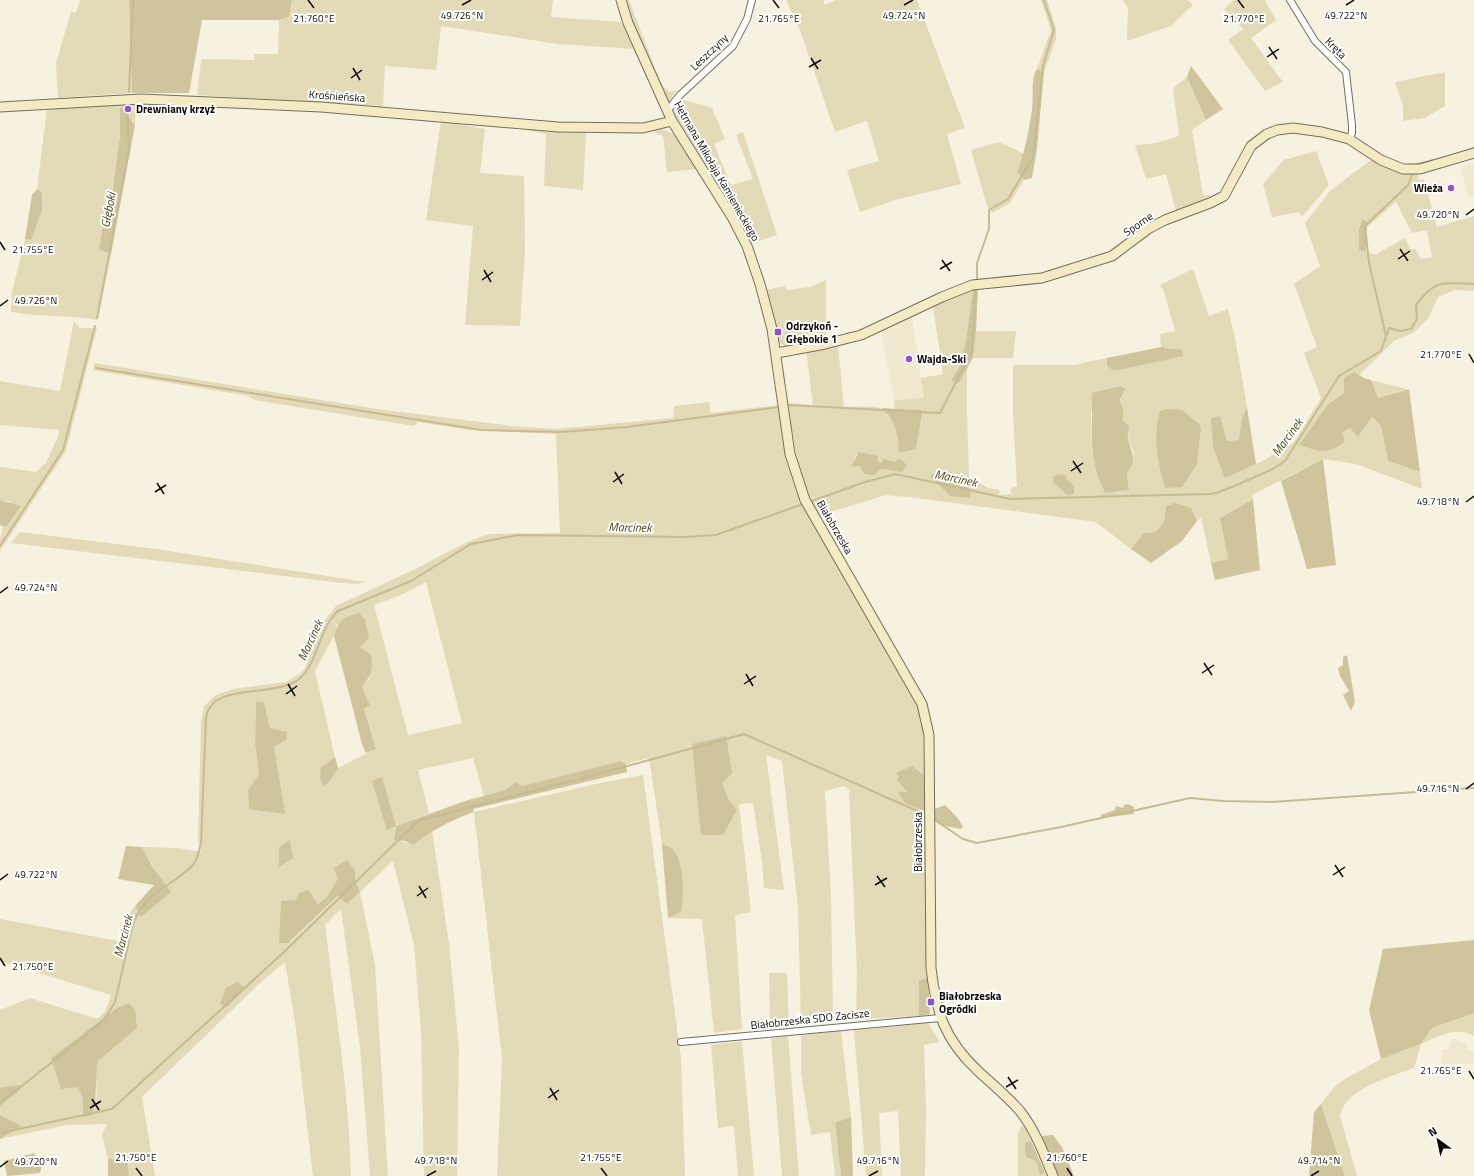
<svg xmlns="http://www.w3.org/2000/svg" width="1474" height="1176" font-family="'Titillium Web',sans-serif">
  <rect width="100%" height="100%" fill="#f7f2e0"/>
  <path fill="#f0e9cf" d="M1474 163V197L1469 199 1460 167Z
    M912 316 924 398 894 400 881 329Z
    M1452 1039H1459L1460 1042H1467V1050L1474 1051V1064H1441L1442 1049H1449L1450 1042H1452Z"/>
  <path fill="#e3dab8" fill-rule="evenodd" d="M80 0H129L132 93 58 98 56 63 71 12 76 13Z
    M292 0H553L551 17 621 22 634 49 558 44 441 26 436 70 385 66 383 106 197 95 201 61 203 59 254 60V54H278L279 20 289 17Z
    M625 0H629L661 84 670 92 677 90 668 103 641 42Z
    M786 0H823L825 5 836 0H917L965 128 947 134 961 184 895 200 860 212 847 170 879 161 867 121 835 132 800 30Z
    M1041 0H1047L1056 28V39L1044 72 1037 69 1051 30Z
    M1123 0H1188L1193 5 1171 26 1127 41 1128 8Z
    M1234 0H1266L1265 1 1276 20 1251 38 1283 82 1265 91 1228 40 1243 29 1224 9Z
    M1445 72V106L1425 118 1403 121V106L1395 82Z
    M1187 77 1206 120 1192 130 1203 195H1210V197L1176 211 1166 174 1146 179 1135 145 1157 143 1179 136 1173 88Z
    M684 100 712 108 725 139 714 144 731 185 753 179 736 135 743 132 777 235 750 244 731 206 675 114Z
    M136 104 135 125C129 120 129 113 123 107L120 108V135L109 206 104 218 99 250 111 254 98 320C69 315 40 317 11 312L12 292 25 239 31 240 42 193 37 189 47 109Z
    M441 121 485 129 480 173 524 176 525 250 520 326 465 325 473 226 426 220Z
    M527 128 586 132 583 190 544 186 546 134 526 130Z
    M662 129 675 135 697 169 667 172 663 136 653 132Z
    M999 142 1024 154 1017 172 1024 180 1010 203 992 213 987 206 971 150Z
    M1316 151 1329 185 1302 217 1299 212 1272 217 1263 184 1284 160Z
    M1372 159C1386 168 1399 175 1417 172L1419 180 1424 179 1437 227 1474 216V291L1455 290 1438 297 1428 319 1413 333 1394 341 1359 375 1354 372 1344 393 1328 404 1299 445 1308 448 1350 428 1358 437 1372 417 1381 426 1388 461 1420 472 1422 489 1356 464 1323 459 1252 495 1253 499 1220 518 1228 559 1211 563 1201 517 1197 521 1191 508 1166 506 1164 522 1155 532 1144 533 1131 549 1096 522 917 498 886 495 818 516 799 470 787 403 813 405 806 349 838 345 844 407C853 407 875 405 882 409 898 415 898 439 899 453L917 441 922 414 921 410 895 409 894 400 924 398 921 378 943 374 933 306 963 291 973 288 966 340 960 365 951 381 959 383 967 366V414L969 477 961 481 942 471 930 476 934 479 969 489V485L980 483 988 488 1000 490 999 495 1013 494 1010 492 1012 488 1017 486 1013 416V365H1074L1107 358V366L1175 348 1161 347 1160 334 1175 331 1164 292 1160 285 1193 269 1209 316 1228 309 1235 337 1247 407 1242 418 1240 440 1227 441 1220 416 1225 477 1261 462 1294 442 1321 398 1304 353 1317 347 1294 284 1320 266 1305 223 1331 190ZM1396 202 1412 233 1427 230 1432 257 1421 259 1415 249H1410L1405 238 1374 255 1366 251 1363 219 1368 222V226ZM1120 386C1120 398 1123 408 1123 420L1129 426 1128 438 1134 453 1127 472 1129 490 1105 493 1096 472 1092 447 1091 411 1107 389ZM1160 411 1201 431 1197 464ZM856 455 882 463 894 462 864 474 860 466 852 467Z
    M826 280V340L788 348 778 342 766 290 785 286 786 290 810 287Z
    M74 321 80 328H97L66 451 0 551V539L3 526 6 527 11 502 0 500V467L36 472 46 463 59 434V430L0 425V381L60 391Z
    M976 331H1016L1013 358H973Z
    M95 363 377 409 511 426 556 429 673 418 674 406 709 402 711 413 780 405 787 463 799 496 909 686 923 718 925 776 899 777 897 780 907 792H898L926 812 928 977 919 981V1016L856 1019 857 974 849 789 844 786 825 791 831 895 833 1021 801 1024 798 908 782 761 766 755 784 890 764 888 762 862 753 803 739 804 751 912 735 915 742 1029 714 1033 702 919 668 918 681 912 671 848 662 844 650 764 648 758 626 764 621 761 522 786 516 782 506 790 484 796 473 758 418 770 429 813 396 826 394 839 413 845 432 830 449 943 459 1050 457 1176H424L421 1031 414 945 393 861 360 892 375 965 388 1176H370L360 1047 341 909 325 925C335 1008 349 1092 351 1176H313L295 1022 285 962 259 984 142 1097 155 1176H129L128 1160 108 1159 102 1135 107 1124 67 1125 0 1139 22 1126 0 1115V1106L20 1090V1086L3 1087 0 1089V1010L30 998 97 1019 105 1012 111 995 0 961V919L124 942 129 914 135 906 141 917 170 892 152 865 142 847 179 848 201 852 198 841 201 721 204 706 216 695 233 689 286 682 299 674 305 668 315 639 325 620 336 606 415 569 467 542 489 534 560 533 556 434 470 430 418 422 414 426 254 400 249 396 93 370ZM426 582 462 723 408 735 374 605 401 595ZM337 624 359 647 370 678 362 687 370 705 364 709 376 749 338 768 332 778 321 767 335 757 315 671 334 636ZM256 701 264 702 270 728 286 740 274 747 249 808 248 790 259 774 255 744ZM726 737 722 783 728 798 737 810 710 835 703 741ZM334 868 355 871V880L360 892 347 904 339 896 289 943 281 901 296 900 318 904 327 897 339 878ZM130 1003 111 1049 98 1061 96 1078 97 1096 83 1116V1099L78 1087 51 1058 117 1008Z
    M1371 380 1407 389 1377 398Z
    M20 532 156 549 365 582 358 584 342 583 11 543Z
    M643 775 681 1058 685 1176H497L502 1059 474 812 600 783Z
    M769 973H787L789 1025 770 1026Z
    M1474 1013V1036C1456 1026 1439 1036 1421 1044L1414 1068C1391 1077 1345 1088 1340 1116L1357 1176H1345L1321 1104 1334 1087 1345 1079 1381 1059 1421 1044 1432 1028Z
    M928 1023 940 1042 924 1045 926 1110 925 1176H901L898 1111 879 1113 882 1176H866L854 1030Z
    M841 1031 851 1117 835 1124 841 1176H835L830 1132 811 1135 801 1073V1035Z
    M788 1036 799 1176H782L771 1038Z
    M742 1041 754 1176H738L734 1126 718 1128 711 1045Z
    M1021 1125 1026 1129 1031 1141 1025 1144 1036 1161 1040 1175 1045 1173 1047 1176H1018V1135Z"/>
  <path fill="#cfc49b" d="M129 0H292L289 17 279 20H202L189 93H132Z
    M1191 66 1223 109 1206 120 1187 77Z
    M1037 69 1044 72 1037 149 1032 178 1024 180 1017 172C1025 152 1029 130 1032 109 1034 95 1030 81 1037 69Z
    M123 107C129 113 129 120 135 125L111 254 99 250 104 218 110 206 120 135V108Z
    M37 189 42 193V210L31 240 25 239 32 195Z
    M1363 219 1368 222 1366 232V251L1359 250V229Z
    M973 288H978L976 331 973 358 959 383 951 381 960 365 966 340Z
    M1161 347 1182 350 1183 356 1114 371 1107 366V358Z
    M1354 372 1364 378 1371 380 1378 398 1409 389 1420 472 1388 461 1381 426 1372 417 1358 437 1350 428 1342 432 1345 441C1327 456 1319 451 1299 445L1328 404 1344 393V378Z
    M1120 386 1125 389 1120 400 1123 409V420L1129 426C1129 430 1127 435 1128 439 1131 452 1138 460 1127 472L1129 490 1105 493 1096 472 1092 447V393Z
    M1247 407 1256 464 1225 478 1213 447 1211 418 1220 416 1227 441 1239 440 1242 418Z
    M882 408 921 410 922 414 916 449 899 453C898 434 896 421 882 408Z
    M1166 409 1182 410 1200 425 1201 430 1197 464 1182 487 1165 488C1158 462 1152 437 1160 411Z
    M859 452 878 456V462L882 463 883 459 894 462 900 459 907 465 902 472 881 469 874 475 864 474 860 466 851 467Z
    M1323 459 1336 565 1307 569 1281 481Z
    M942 471 961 481 969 477 980 483 969 485 971 498 950 496 930 476 937 472Z
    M1058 474 1066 475 1067 480 1074 486V494L1067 495 1053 482V477Z
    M1253 499 1260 570 1215 580 1211 563 1228 559 1220 518Z
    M0 500 21 506 6 527 0 525Z
    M1175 503 1191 508 1197 521 1182 541 1151 563 1131 549 1144 533 1155 532 1164 522 1166 506Z
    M359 613 365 619 369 638 360 647 371 655C374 669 371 676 362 687L370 705 364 709 376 749 366 753 362 744 334 636C338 621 344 616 359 613Z
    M1347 655 1355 702 1351 711 1343 695 1349 691 1340 676 1338 668 1343 665V657Z
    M256 701 264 702 270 728 287 732 286 740 274 747 285 814 249 809 248 790 259 774 255 744Z
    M726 736 732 773 722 783 728 798 737 810 723 835H701L692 744Z
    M335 757 338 768 332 778 324 787 320 778 321 767Z
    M621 761 626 764 627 772 473 809 474 812C449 821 434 829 413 845L405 841 394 840 396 826 387 830 372 781 382 777 396 826 465 801 506 790 516 782 522 786Z
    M912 766 925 776 926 812 905 803 898 792H907L897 780 899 777 896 773Z
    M1128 804 1134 807V814L1101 818V815L1115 810 1116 806 1123 808 1124 805Z
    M945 805 956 816 963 826 961 829 940 825 933 820 935 809Z
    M290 840 293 858 279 867V847Z
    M662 844C665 845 669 846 671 848 685 859 684 896 681 912L668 918Z
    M126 846 142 847 152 866 171 892 141 917 135 906 154 885 118 879Z
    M347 860 355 871V880L360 892 347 904 338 896 288 943H279L281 901 296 900 299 893 308 890 318 904 327 897 338 879 334 868Z
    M1474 940V1013L1432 1028 1421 1044 1381 1059 1369 1010 1383 949Z
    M928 977 930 1014 919 1016V981Z
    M237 982 246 988 227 1007 220 1004 226 988Z
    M129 1003 135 1010 137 1028 98 1061C95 1079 97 1097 93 1115L83 1117V1099L78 1087 61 1089 51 1058 117 1008Z
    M20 1085V1090L0 1106V1089L3 1087Z
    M1321 1104 1345 1176H1309L1314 1112Z
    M0 1115 22 1126 0 1139Z
    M851 1117 853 1176H841L835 1123Z
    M1053 1135 1062 1147 1074 1176H1058L1041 1136Z
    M1031 1141 1045 1173 1040 1175 1036 1161 1026 1157 1025 1143Z
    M34 1153 42 1165 40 1173 7 1176 4 1161Z
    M108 1159 128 1160 129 1176H108Z"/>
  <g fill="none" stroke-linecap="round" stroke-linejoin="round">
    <path stroke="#c6bb92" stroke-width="2" d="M129 92 133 0
      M1466 151 1474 148
      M1413 165 1434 160
      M977 281V263L989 229V210L1008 199 1033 157 1043 66 1054 30 1044 0
      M97 318 129 150 127 106
      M1386 336 1369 263 1365 226 1408 185 1412 175
      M96 368 481 430 561 432 627 427 779 407
      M788 405 940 413 972 351 976 288
      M809 502 865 482 895 474 1010 499 1209 494 1217 493 1239 484 1273 469 1285 461 1339 376 1381 351 1389 328 1400 331 1411 329 1417 319 1416 305C1436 278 1443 283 1474 284
      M0 546 63 450 95 326
      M580 779 744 734 924 814
      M935 820 963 839 977 843 1061 827 1190 798 1223 801 1272 802 1474 788
      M0 1103 75 1044 106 1017 115 1002 133 924C147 889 169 889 192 866 198 860 199 850 201 843L206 717C207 713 208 709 211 706 224 687 273 694 293 683 318 671 317 629 338 611L411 581 471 544 518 535 685 537 716 535 803 504
      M0 1133 112 1109 284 952 418 821 575 780"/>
    <g stroke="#736e5e" stroke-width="8">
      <path id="street" d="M1290 0 1315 41 1346 72 1352 125V133L1349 139
        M667 111 680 95 733 46 747 19 752 0
        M681 1042 940 1018"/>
    </g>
    <g stroke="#736e5e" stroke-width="11">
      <path id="secondary" d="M621 0 628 23 672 121 732 217 747 246 760 284 772 329 790 454 805 500 922 704 929 735 931 968C936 1012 944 1039 978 1071 992 1084 1007 1096 1020 1111 1035 1130 1044 1154 1053 1176
        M0 107 141 99 321 107 558 127 643 128 672 121
        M777 353 825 344 861 335 942 297 972 285 1042 278 1112 256 1148 229 1165 220 1210 203 1224 196 1251 146 1267 134 1277 130 1293 128 1322 132 1349 139 1381 160 1403 169H1420L1474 153"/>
    </g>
    <use href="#street" stroke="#fff" stroke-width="6"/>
    <use href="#secondary" stroke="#f4ebc5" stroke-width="9"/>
  </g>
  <path fill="none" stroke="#0d0b06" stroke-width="1.5" d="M308 0 314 8M773 0 779 8M1238 0 1244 8M462 5 471 0M904 5 913 0M1346 5 1354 0M1269 47 1277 59M1267 57 1279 49M811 58 818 69M809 67 821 60M353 68 360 80M351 78 362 70M1466 215 1474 209M0 242 5 250M1400 249 1408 261M1398 259 1410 251M942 260 950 271M940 269 952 262M484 270 491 282M482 280 493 272M0 306 8 300M1469 354 1474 363M1073 461 1081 473M1071 471 1083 463M615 472 622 484M613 482 624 474M157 483 164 494M155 492 166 485M1466 502 1474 496M0 593 8 587M1204 663 1212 675M1202 673 1214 665M746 674 753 686M288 684 295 696M744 684 756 676M286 694 297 686M1466 789 1474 783M1335 865 1343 877M1333 875 1345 867M877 876 885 887M0 880 8 874M875 885 887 878M419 886 426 898M417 896 428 888M0 958 5 966M1469 1071 1474 1079M1008 1077 1016 1089M1006 1087 1018 1080M550 1088 557 1100M548 1098 559 1090M92 1099 99 1110M90 1108 101 1101M0 1167 8 1161M136 1168 142 1176M601 1168 607 1176M1067 1168 1072 1176M427 1176 436 1171M869 1176 878 1171M1311 1176 1319 1171"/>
  <g fill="#8e52c9" stroke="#fff" stroke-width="1.5">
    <circle cx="128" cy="109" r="4"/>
    <circle cx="1451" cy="188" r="4"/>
    <rect x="774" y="328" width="8" height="8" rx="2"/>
    <circle cx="909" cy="359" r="4"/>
    <rect x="927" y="998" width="8" height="8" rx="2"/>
  </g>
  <g text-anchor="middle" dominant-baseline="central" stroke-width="4" stroke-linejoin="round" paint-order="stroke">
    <g font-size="11" fill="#0d0b06" stroke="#fff">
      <text transform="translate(1336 48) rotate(45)">Kręta</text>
      <text transform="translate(709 52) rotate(-44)">Leszczyny</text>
      <text transform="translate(337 96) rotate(4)">Krośnieńska</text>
      <text transform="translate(717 171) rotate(60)">Hetmana Mikołaja Kamienieckiego</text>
      <text transform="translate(1138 224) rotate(-35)">Sporne</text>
      <text transform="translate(835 527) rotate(60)">Białobrzeska</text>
      <text transform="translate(918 842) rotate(-90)">Białobrzeska</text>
      <text transform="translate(810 1019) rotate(-6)">Białobrzeska SDO Zacisze</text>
    </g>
    <g font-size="11" font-weight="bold" fill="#0d0b06" stroke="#fff" text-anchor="start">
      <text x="136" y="109">Drewniany krzyż</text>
      <text x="1443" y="188" text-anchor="end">Wieża</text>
      <text x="786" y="326">Odrzykoń -<tspan x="786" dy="13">Głębokie 1</tspan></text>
      <text x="917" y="359">Wajda-Ski</text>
      <text x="939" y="996">Białobrzeska<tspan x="939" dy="13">Ogródki</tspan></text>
    </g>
    <g font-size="12" font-style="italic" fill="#514413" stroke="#fff">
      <text transform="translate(108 210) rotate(-79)">Głęboki</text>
      <text transform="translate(1287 437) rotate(-54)">Marcinek</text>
      <text transform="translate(956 478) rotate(12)">Marcinek</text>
      <text transform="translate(630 527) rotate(1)">Marcinek</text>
      <text transform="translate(310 640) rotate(-65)">Marcinek</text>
      <text transform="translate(123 936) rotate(-75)">Marcinek</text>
    </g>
  </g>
  <g font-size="10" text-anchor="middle" fill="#0d0b06" stroke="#fff" stroke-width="4" stroke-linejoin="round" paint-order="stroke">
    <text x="462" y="19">49.726°N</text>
    <text x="904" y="19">49.724°N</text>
    <text x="1346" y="19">49.722°N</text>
    <text x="314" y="22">21.760°E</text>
    <text x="779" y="22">21.765°E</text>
    <text x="1244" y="22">21.770°E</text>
    <text x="1438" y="218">49.720°N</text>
    <text x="33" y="253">21.755°E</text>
    <text x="36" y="304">49.726°N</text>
    <text x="1441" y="358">21.770°E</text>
    <text x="1438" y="505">49.718°N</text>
    <text x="36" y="591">49.724°N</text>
    <text x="1438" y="792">49.716°N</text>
    <text x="36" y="878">49.722°N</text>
    <text x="33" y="970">21.750°E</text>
    <text x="1441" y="1074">21.765°E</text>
    <text x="136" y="1161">21.750°E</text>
    <text x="601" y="1161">21.755°E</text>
    <text x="1067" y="1161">21.760°E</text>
    <text x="436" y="1164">49.718°N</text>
    <text x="878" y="1164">49.716°N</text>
    <text x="1319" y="1164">49.714°N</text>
    <text x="36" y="1165">49.720°N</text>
  </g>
  <g transform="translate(1438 1140) rotate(327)" stroke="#ffffff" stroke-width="3" paint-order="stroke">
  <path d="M0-3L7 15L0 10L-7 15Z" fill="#0d0b06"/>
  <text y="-6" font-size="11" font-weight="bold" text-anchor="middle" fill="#0d0b06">N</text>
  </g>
</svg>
